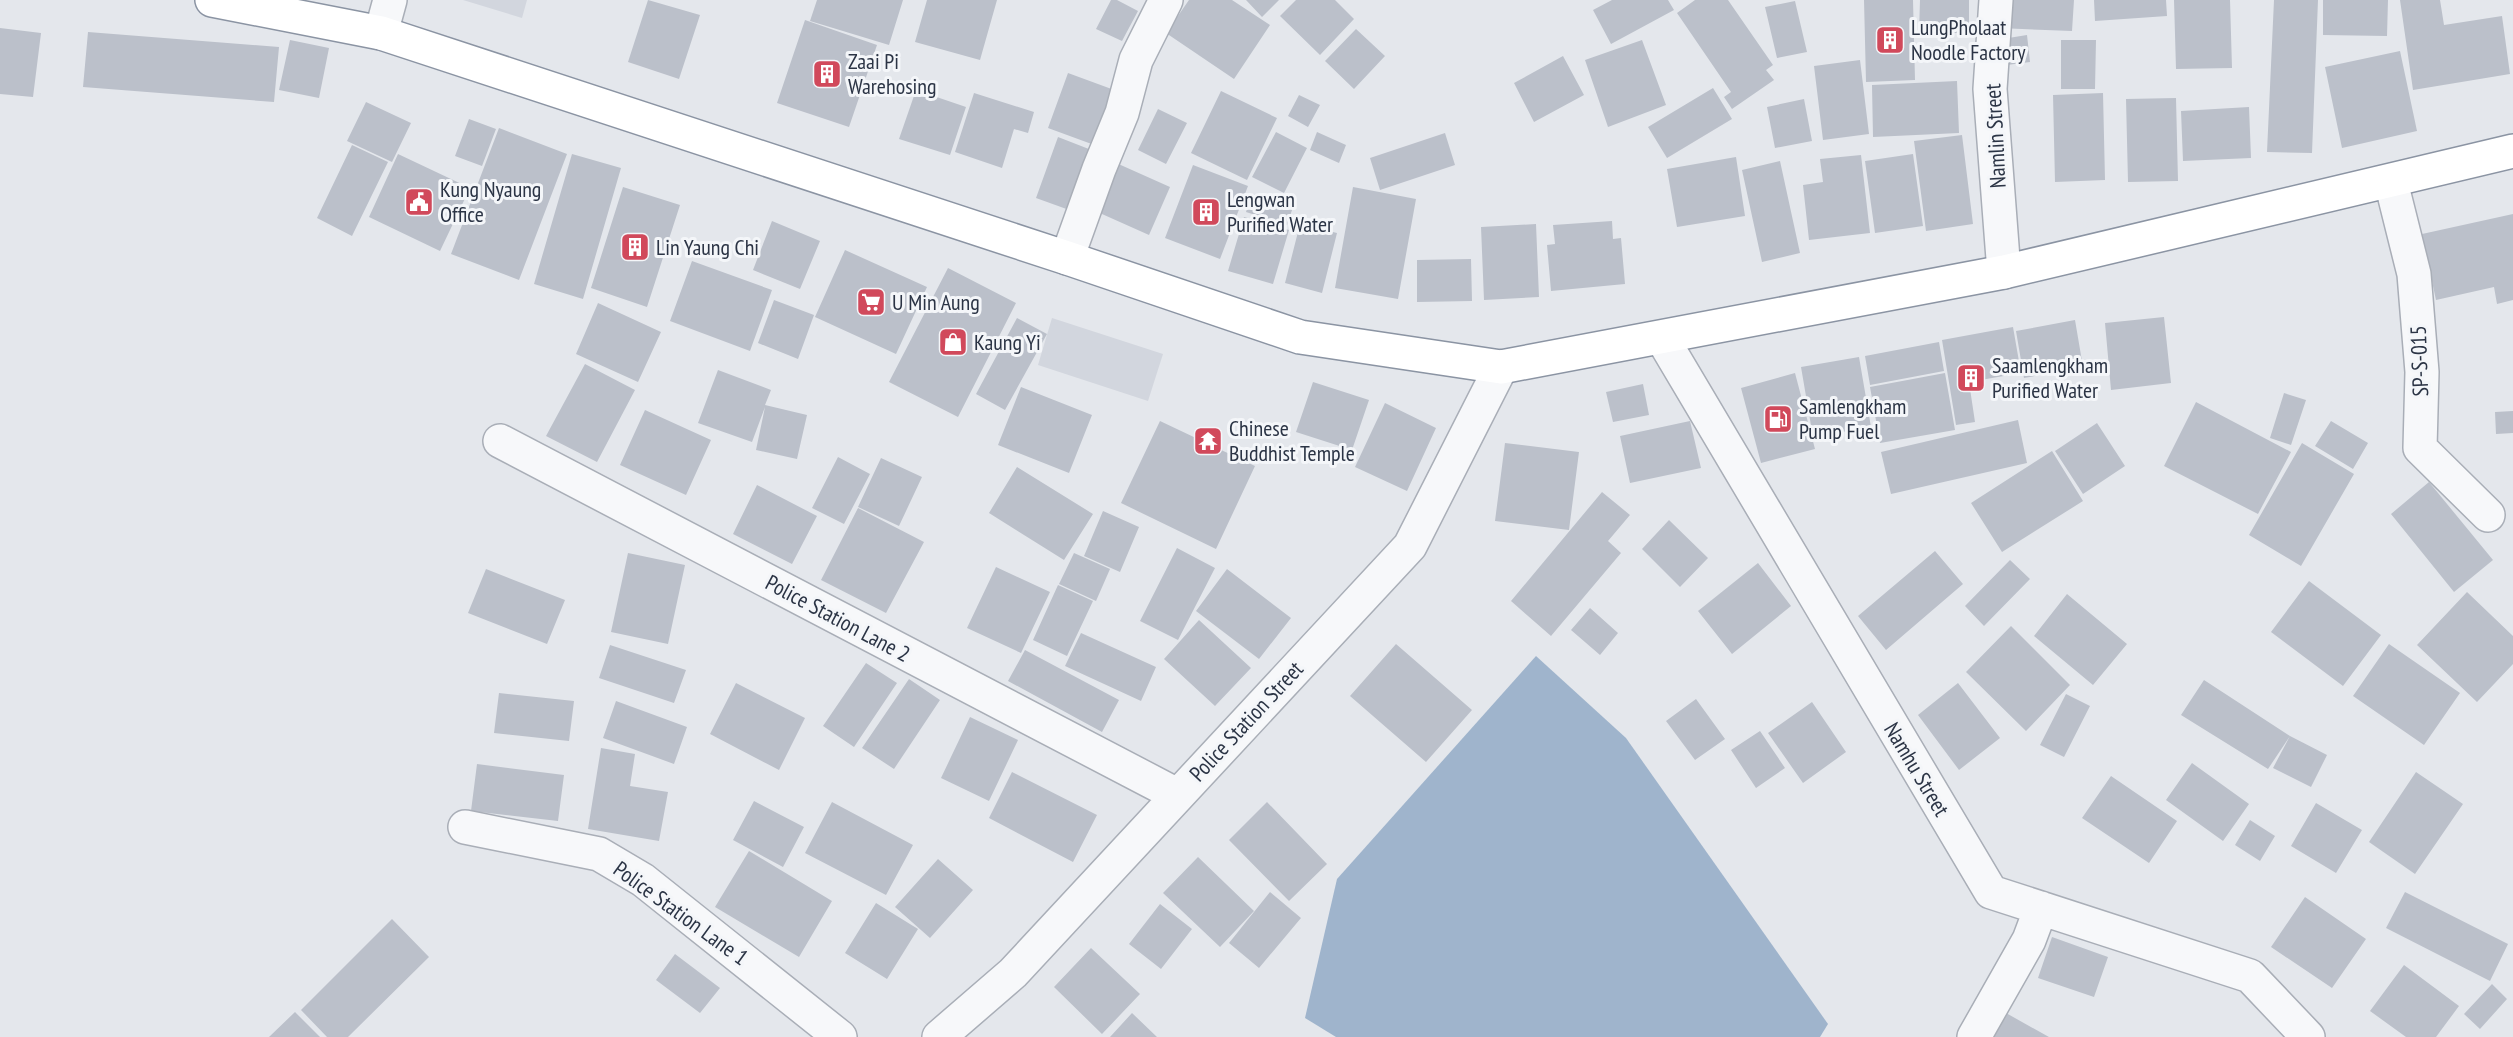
<svg xmlns="http://www.w3.org/2000/svg" width="2513" height="1037" font-family="'PT Sans Narrow',sans-serif">
  <rect width="100%" height="100%" fill="#e4e7ec"/>
  <path fill="#d2d6de" d="M463 0H527L522 18Z
    M1052 318 1163 354 1148 401 1038 365Z"/>
  <path fill="#9fb4cc" d="M1536 656 1626 738 1828 1024 1820 1037H1336L1305 1018 1337 879Z"/>
  <path fill="#bbc0ca" d="M648 0 700 15 679 79 628 62Z
    M817 0H903L889 45 810 21Z
    M927 0H997L980 60 915 42Z
    M1111 0H1117L1138 11 1122 41 1096 29Z
    M1189 0H1232L1270 25 1234 79 1166 33Z
    M1246 0H1279L1262 17Z
    M1296 0H1335L1354 19 1320 55 1280 16Z
    M1612 0H1668L1674 10 1611 44 1593 10Z
    M1695 0H1728L1773 65 1766 70 1774 80 1732 109 1724 97 1731 92 1677 13Z
    M1864 0H1913L1915 80 1866 82Z
    M1920 0H1969V33H1919Z
    M1999 0H2074L2072 31 1998 28Z
    M2094 0H2166L2167 16 2095 21Z
    M2174 0H2230L2232 68 2176 69Z
    M2274 0H2318L2312 153 2267 152Z
    M2323 0H2388L2387 36 2323 35Z
    M2400 0H2440L2444 25 2502 16 2510 74 2413 90Z
    M1795 1 1807 52 1777 58 1765 7Z
    M805 20 877 45 849 127 777 103Z
    M0 28 41 33 33 97 0 94Z
    M1356 29 1385 56 1354 89 1325 61Z
    M88 32 279 47 274 102 83 87Z
    M2027 35 2030 62 1999 66 1996 40Z
    M290 40 329 48 319 98 279 90Z
    M1642 40 1666 105 1608 127 1585 60Z
    M2061 40H2096L2095 89H2061Z
    M2400 51 2417 131 2342 148 2325 67Z
    M1563 56 1584 95 1534 122 1514 83Z
    M1860 60 1869 134 1823 140 1814 66Z
    M1068 73 1117 91 1097 146 1048 128Z
    M1957 81 1959 133 1873 137 1872 85Z
    M1713 88 1732 119 1667 158 1648 127Z
    M916 90 966 107 950 155 899 139Z
    M1221 91 1277 118 1247 180 1191 153Z
    M974 93 1034 112 1028 133 1014 129 1002 168 955 152Z
    M2103 93 2105 180 2055 182 2053 95Z
    M1299 95 1320 105 1308 127 1288 116Z
    M2176 98 2178 181 2128 182 2126 99Z
    M1804 99 1812 141 1775 148 1767 107Z
    M366 102 411 123 392 162 347 141Z
    M2249 107 2251 158 2183 161 2181 111Z
    M1158 109 1187 123 1166 164 1138 150Z
    M469 119 496 129 482 166 455 156Z
    M499 128 567 154 519 280 451 254Z
    M1276 132 1307 148 1284 193 1252 177Z
    M1317 132 1346 145 1339 163 1310 150Z
    M1445 133 1455 165 1380 190 1370 158Z
    M1962 135 1973 224 1926 231 1914 141Z
    M1058 137 1094 151 1072 211 1036 198Z
    M352 145 388 162 352 236 317 218Z
    M398 154 470 188 440 251 369 217Z
    M572 154 621 168 583 299 534 284Z
    M1913 154 1923 226 1875 233 1865 161Z
    M1861 155 1870 233 1809 240 1803 185 1823 182 1820 159Z
    M1736 157 1745 216 1677 227 1667 169Z
    M1780 161 1800 253 1762 262 1742 170Z
    M1114 162 1170 187 1149 235 1093 210Z
    M1193 165 1248 186 1220 259 1165 238Z
    M623 187 680 205 647 307 591 288Z
    M1353 187 1416 199 1398 299 1335 288Z
    M1252 194 1293 207 1287 225 1246 212Z
    M2513 214V300L2497 304 2494 287 2436 300 2422 234Z
    M1244 217 1289 230 1273 284 1228 271Z
    M772 221 820 241 800 289 753 270Z
    M1612 221 1613 239 1621 238 1625 284 1551 291 1547 245 1555 244 1553 225Z
    M1300 224 1337 233 1322 293 1285 283Z
    M1536 224 1539 297 1484 300 1481 227Z
    M845 250 927 287 896 354 815 317Z
    M1471 259 1472 301 1417 302V260Z
    M692 261 772 290 750 351 670 321Z
    M948 268 1016 303 958 417 889 382Z
    M774 300 814 315 798 359 758 343Z
    M598 303 661 332 638 382 576 354Z
    M2164 317 2171 383 2111 390 2105 323Z
    M1017 318 1047 334 1005 410 976 394Z
    M2075 320 2083 367 2024 378 2016 331Z
    M2013 327 2021 373 1969 382 1975 422 1956 425 1942 340Z
    M1939 342 1944 371 1870 385 1865 356Z
    M1859 357 1871 427 1813 437 1801 367Z
    M585 364 635 390 597 462 546 436Z
    M718 370 771 390 765 405 807 415 797 459 756 450 765 407 752 442 698 423Z
    M1795 373 1815 449 1761 463 1741 388Z
    M1945 373 1955 430 1880 443 1870 387Z
    M1313 382 1369 400 1352 450 1296 432Z
    M1643 384 1649 415 1613 422 1606 392Z
    M1021 387 1092 415 1069 473 998 445Z
    M2284 393 2306 400 2291 445 2270 438Z
    M2196 402 2291 452 2258 514 2164 466Z
    M1385 403 1436 428 1407 491 1355 467Z
    M645 410 711 440 686 495 620 465Z
    M2513 411V433L2496 434 2495 412Z
    M2018 420 2027 463 1891 494 1881 452Z
    M1160 421 1255 466 1216 549 1121 503Z
    M1690 421 1701 468 1630 483 1620 436Z
    M2331 421 2368 443 2353 469 2315 446Z
    M2097 423 2125 466 2083 494 2055 451Z
    M1505 443 1579 452 1569 530 1495 521Z
    M2302 443 2354 474 2301 566 2249 535Z
    M2052 451 2083 501 2002 552 1971 503Z
    M838 457 870 474 844 524 812 508Z
    M881 458 922 477 899 526 858 507Z
    M1017 467 1093 514 1064 560 989 513Z
    M2429 482 2493 560 2454 592 2391 514Z
    M757 485 817 516 792 564 733 534Z
    M1602 492 1630 515 1608 541 1621 553 1551 636 1511 601Z
    M858 508 924 542 886 613 821 580Z
    M1103 511 1139 527 1120 572 1084 556Z
    M1669 520 1708 558 1680 587 1642 549Z
    M1177 548 1215 568 1178 640 1140 621Z
    M1935 551 1963 584 1886 650 1858 616Z
    M628 553 685 565 668 644 611 632Z
    M1074 553 1110 569 1096 601 1059 584Z
    M2010 560 2030 579 1984 626 1965 606Z
    M1758 563 1791 606 1732 654 1698 611Z
    M996 567 1050 592 1021 653 967 628Z
    M486 569 565 600 547 644 468 613Z
    M1227 569 1291 618 1259 659 1196 611Z
    M2309 581 2381 635 2343 686 2271 632Z
    M1058 585 1093 601 1067 656 1033 640Z
    M2467 592 2513 636V664L2477 702 2417 645Z
    M2067 594 2127 644 2093 685 2034 636Z
    M1590 608 1618 633 1600 655 1571 630Z
    M1199 620 1251 668 1215 706 1164 659Z
    M2011 626 2070 685 2026 731 1966 672Z
    M1081 633 1156 667 1141 701 1065 666Z
    M1396 644 1472 710 1426 762 1350 696Z
    M2389 644 2460 693 2424 745 2353 696Z
    M610 645 686 670 674 703 599 678Z
    M1025 650 1119 700 1102 732 1008 681Z
    M866 663 897 683 854 747 823 726Z
    M909 679 940 700 894 769 862 748Z
    M2204 680 2290 736 2268 769 2181 715Z
    M736 683 805 718 779 770 710 734Z
    M1958 683 2000 738 1959 770 1918 715Z
    M499 693 574 701 569 741 494 733Z
    M2066 694 2090 706 2064 757 2040 745Z
    M1696 699 1725 739 1695 760 1666 721Z
    M616 701 687 727 674 764 603 738Z
    M1812 702 1846 752 1803 783 1768 733Z
    M970 717 1018 740 989 801 941 778Z
    M1760 731 1785 768 1756 788 1731 750Z
    M2290 736 2327 755 2311 787 2273 768Z
    M601 748 635 754 630 786 668 792 659 841 588 829Z
    M2192 763 2249 804 2223 841 2166 800Z
    M477 764 564 775 558 821 471 811Z
    M1012 772 1097 815 1073 862 989 818Z
    M2416 772 2463 804 2415 874 2369 842Z
    M2111 776 2177 821 2149 863 2082 818Z
    M754 801 804 827 783 867 733 840Z
    M832 802 913 845 886 895 805 853Z
    M1267 802 1327 864 1289 901 1229 840Z
    M2316 803 2362 830 2336 873 2291 846Z
    M2250 820 2275 836 2260 861 2235 845Z
    M749 851 832 901 799 957 715 907Z
    M1198 857 1254 911 1220 947 1163 893Z
    M938 859 973 890 930 938 895 907Z
    M1270 892 1301 918 1259 968 1229 943Z
    M2405 892 2508 944 2490 981 2386 928Z
    M2305 897 2366 939 2332 988 2271 947Z
    M876 903 918 929 887 979 845 953Z
    M1160 904 1192 929 1161 969 1129 944Z
    M392 919 429 957 348 1037H327L301 1010Z
    M2052 937 2108 957 2094 997 2038 978Z
    M1091 948 1140 994 1102 1034 1054 987Z
    M675 954 720 988 700 1013 656 980Z
    M2404 965 2459 1006 2436 1037H2406L2370 1011Z
    M2492 984 2507 999 2480 1029 2464 1014Z
    M295 1012 320 1037H269Z
    M1132 1013 1157 1037H1110Z
    M2006 1013 2049 1037H1993Z"/>
  <g fill="none" stroke-linecap="round" stroke-linejoin="round">
    <g stroke="#a9aeb7" stroke-width="36">
      <path id="street" d="M1996 0 1990 89 2004 272
        M381 33 390 0
        M2391 182 2414 274 2422 372 2420 448 2488 515
        M1067 258 1099 169 1122 113 1136 60 1166 0
        M1662 338 1991 892 2250 976 2308 1037
        M500 441 1177 795
        M465 827 599 854 643 880 840 1037
        M939 1037 1013 973 1410 546 1501 367
        M1974 1037 2029 940 2041 908"/>
    </g>
    <g stroke="#8b94a3" stroke-width="36">
      <path id="highway" d="M212 0 381 33 1067 258 1300 337 1501 367 2004 272 2513 151"/>
    </g>
    <use href="#street" stroke="#f7f8fa" stroke-width="33"/>
    <use href="#highway" stroke="#fff" stroke-width="33"/>
  </g>
  <defs>
    <g id="building-square" transform="scale(1.5)"><rect x="-9" y="-9" width="18" height="18" rx="4" fill="#d1495b" stroke="#f4f6f9"/><path d="M-4-6H4V6H1V3H-1V6H-4ZM-2.5-4.3h1.7v1.8h-1.7ZM.8-4.3h1.7v1.8H.8ZM-2.5-1h1.7V.8h-1.7ZM.8-1h1.7V.8H.8Z" fill="#fff"/></g>
    <g id="civic-square" transform="scale(1.5)"><rect x="-9" y="-9" width="18" height="18" rx="4" fill="#d1495b" stroke="#f4f6f9"/><path d="M-.6-6.5H3V-4.5H.6V-3L4-1V1h2V6H-6V1h2V-1L-.6-3ZM-1.2 2.5V6h2.4V2.5Z" fill="#fff"/></g>
    <g id="supermarket-square" transform="scale(1.5)"><rect x="-9" y="-9" width="18" height="18" rx="4" fill="#d1495b" stroke="#f4f6f9"/><path d="M-6-5.5h2.5l.6 2H6L4.5 2H-2.5L-4.4-4H-6ZM-1.5 3.2a1.3 1.3 0 1 0 .1 0ZM3 3.2a1.3 1.3 0 1 0 .1 0Z" fill="#fff"/></g>
    <g id="shop-square" transform="scale(1.5)"><rect x="-9" y="-9" width="18" height="18" rx="4" fill="#d1495b" stroke="#f4f6f9"/><path d="M-5-2.5h2.3a2.7 3.5 0 0 1 5.4 0H5L5.5 6h-11ZM-1.5-2.5h3a1.5 2.3 0 0 0-3 0Z" fill="#fff"/></g>
    <g id="fuel-square" transform="scale(1.5)"><rect x="-9" y="-9" width="18" height="18" rx="4" fill="#d1495b" stroke="#f4f6f9"/><path d="M-5.5-6h7V0h2V4h1.3V-2.5L3-4.5l.8-.8L6-3V5H2.5V1h-1V6h-7ZM-4.2-4.7v3.2H.2V-4.7Z" fill="#fff"/></g>
    <g id="temple-square" transform="scale(1.5)"><rect x="-9" y="-9" width="18" height="18" rx="4" fill="#d1495b" stroke="#f4f6f9"/><path d="M0-6L5-2H3V0L6.5 2.5H4V6H1.5V3h-3V6H-4V2.5H-6.5L-3 0V-2H-5Z" fill="#fff"/></g>
  </defs>
  <g fill-rule="evenodd">
    <use href="#building-square" x="1890" y="40"/>
    <use href="#building-square" x="827" y="74"/>
    <use href="#civic-square" x="419" y="202"/>
    <use href="#building-square" x="1206" y="212"/>
    <use href="#building-square" x="635" y="247"/>
    <use href="#supermarket-square" x="871" y="302"/>
    <use href="#shop-square" x="953" y="342"/>
    <use href="#building-square" x="1971" y="378"/>
    <use href="#fuel-square" x="1778" y="419"/>
    <use href="#temple-square" x="1208" y="441"/>
  </g>
  <g text-anchor="middle" dominant-baseline="central" stroke-width="6" stroke-linejoin="round" paint-order="stroke">
    <g font-size="22" fill="#2b3445" stroke="#f4f6f9" text-anchor="start">
      <text x="1911" y="27">LungPholaat<tspan x="1911" dy="25">Noodle Factory</tspan></text>
      <text x="848" y="61">Zaai Pi<tspan x="848" dy="25">Warehosing</tspan></text>
      <text x="440" y="189">Kung Nyaung<tspan x="440" dy="25">Office</tspan></text>
      <text x="1227" y="199">Lengwan<tspan x="1227" dy="25">Purified Water</tspan></text>
      <text x="656" y="247">Lin Yaung Chi</text>
      <text x="892" y="302">U Min Aung</text>
      <text x="974" y="342">Kaung Yi</text>
      <text x="1992" y="365">Saamlengkham<tspan x="1992" dy="25">Purified Water</tspan></text>
      <text x="1799" y="406">Samlengkham<tspan x="1799" dy="25">Pump Fuel</tspan></text>
      <text x="1229" y="428">Chinese<tspan x="1229" dy="25">Buddhist Temple</tspan></text>
    </g>
    <g font-size="22" fill="#2b3445" stroke="#f4f6f9">
      <text transform="translate(1995 136) rotate(-93)">Namlin Street</text>
      <text transform="translate(2419 361) rotate(-92)">SP-S-015</text>
      <text transform="translate(838 618) rotate(28)">Police Station Lane 2</text>
      <text transform="translate(1246 721) rotate(-47)">Police Station Street</text>
      <text transform="translate(1917 769) rotate(59)">Namhu Street</text>
      <text transform="translate(681 913) rotate(36)">Police Station Lane 1</text>
    </g>
  </g>
</svg>
